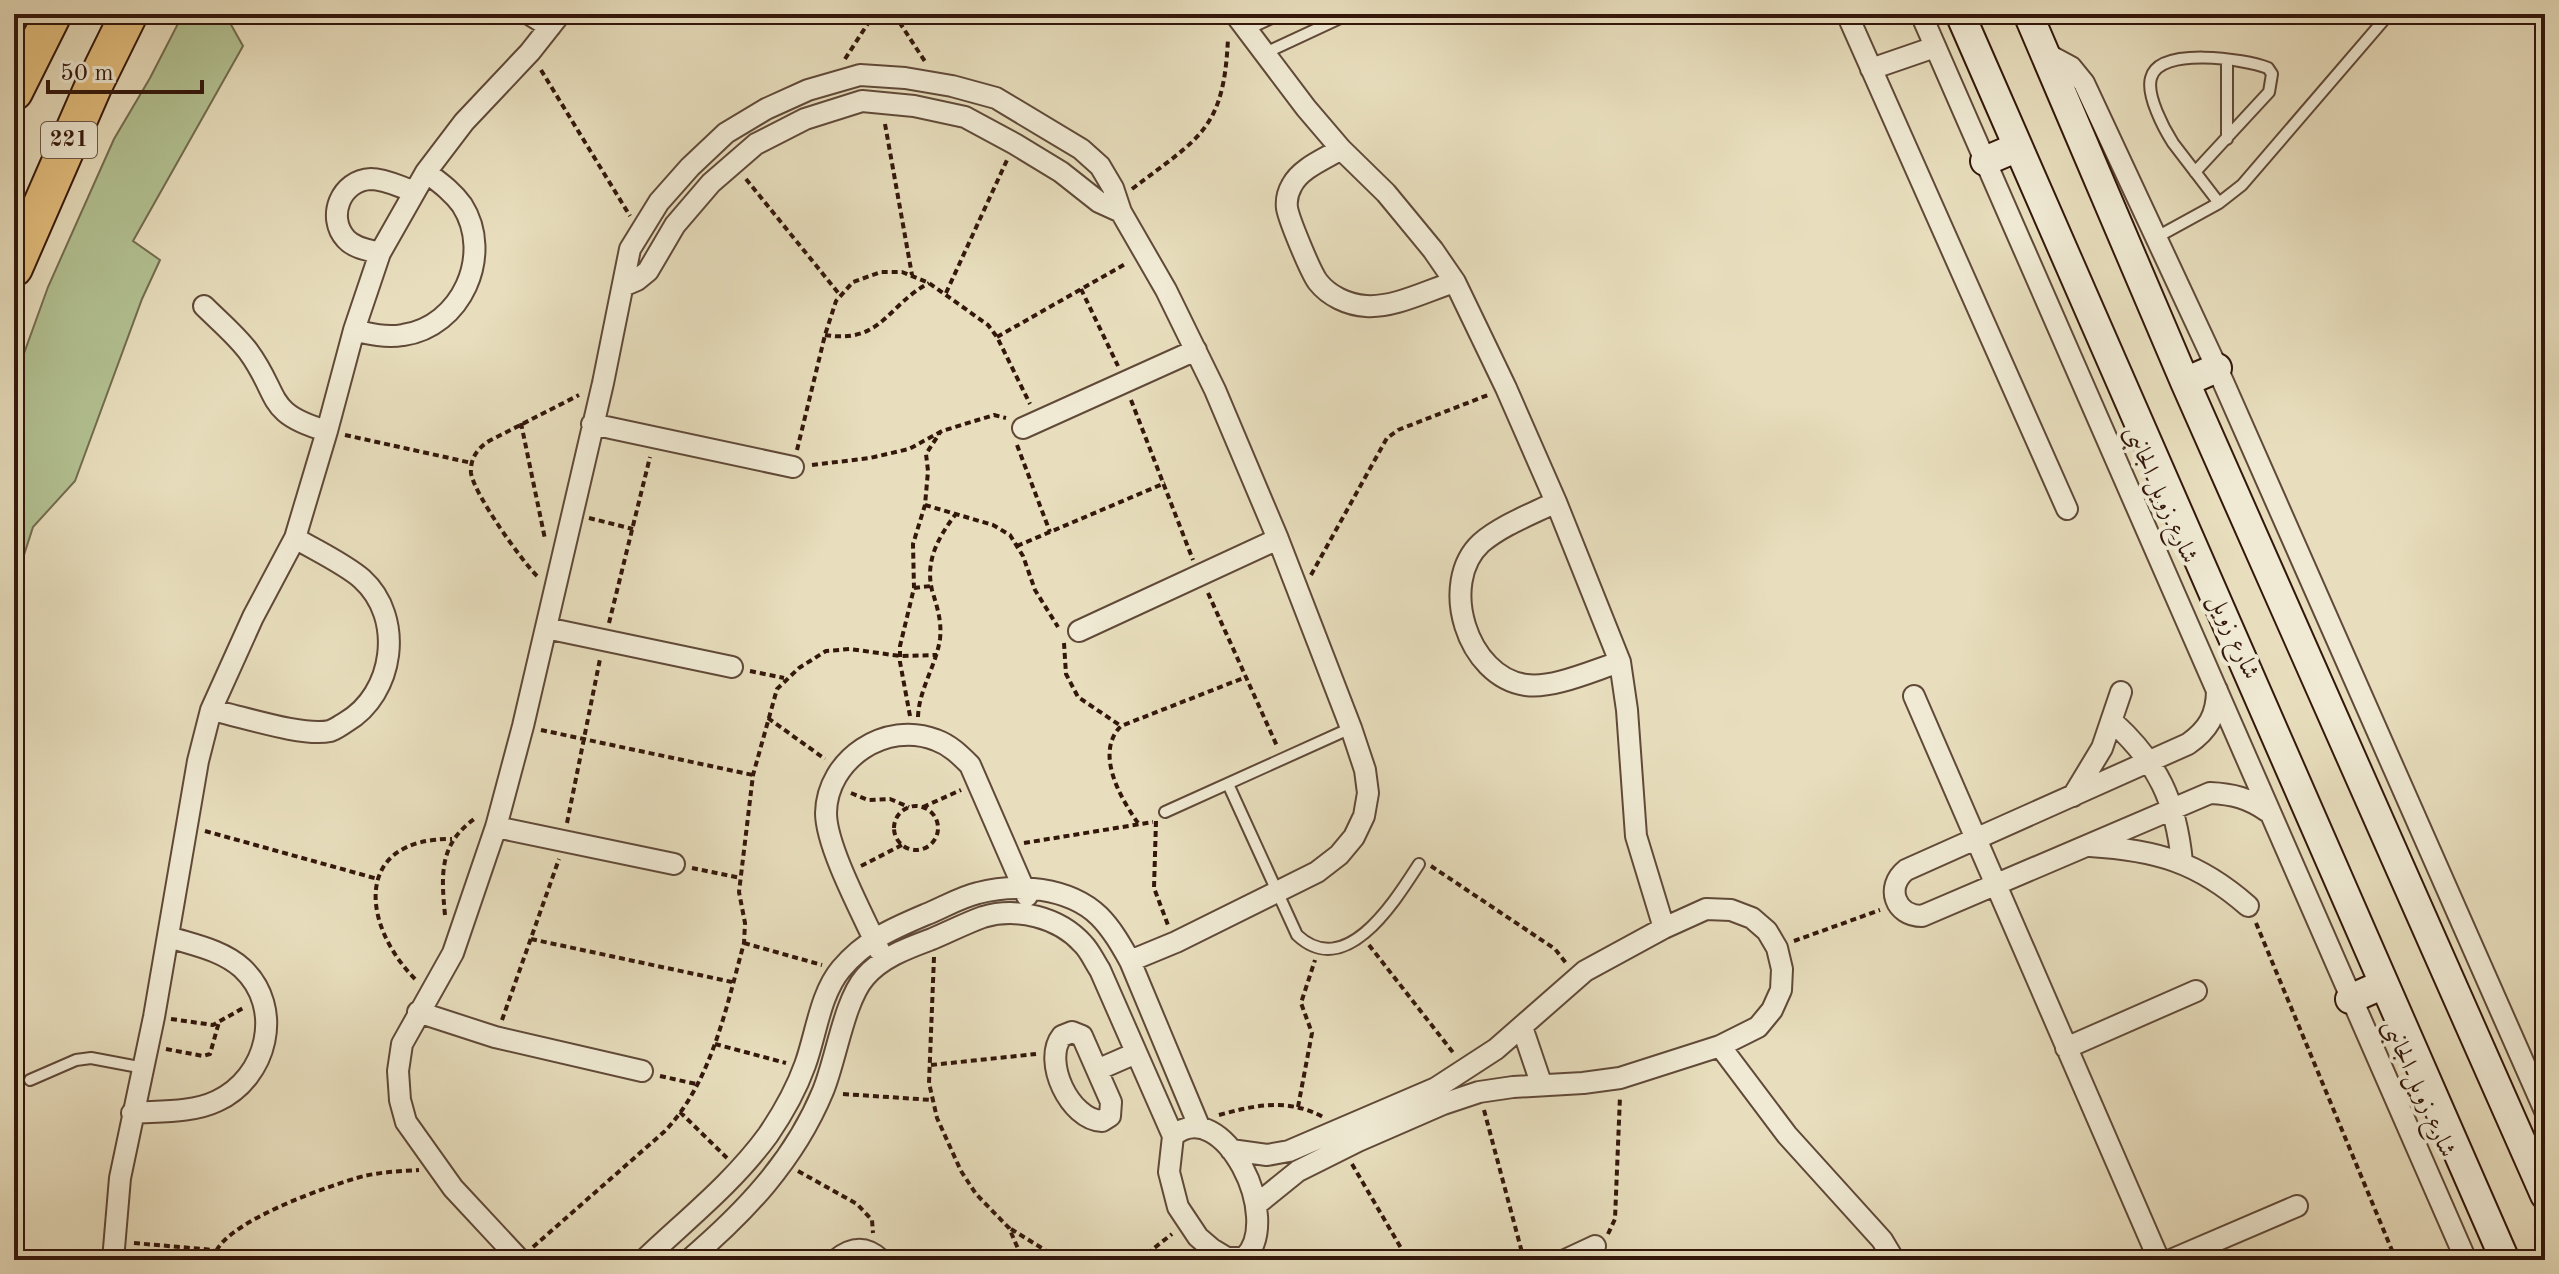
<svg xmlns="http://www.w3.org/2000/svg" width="2559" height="1274" font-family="'Old Standard TT',Amiri,serif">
  <rect width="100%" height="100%" fill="#e8debd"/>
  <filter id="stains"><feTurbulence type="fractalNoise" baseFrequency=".0025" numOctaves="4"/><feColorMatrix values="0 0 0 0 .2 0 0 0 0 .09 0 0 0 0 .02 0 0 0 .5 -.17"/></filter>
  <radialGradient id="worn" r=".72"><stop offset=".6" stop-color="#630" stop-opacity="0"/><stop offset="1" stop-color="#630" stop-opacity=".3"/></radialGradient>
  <path fill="#b3c293" stroke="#736c4f" stroke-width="2" d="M183 14H225L243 46 133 241 160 260 142 299 75 481 33 527 14 586V381L48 287 114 139 150 78Z"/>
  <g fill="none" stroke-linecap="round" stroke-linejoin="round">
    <g stroke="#604938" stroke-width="14">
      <path id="lane" d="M1246 30 1280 14
        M1263 54 1349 14
        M2227 139V60
        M2195 172 2269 92 2272 74 2268 68C2245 59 2159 46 2151 78 2146 95 2164 129 2173 143L2219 203
        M2157 237 2219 203 2242 185 2389 14
        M1228 784 1297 935C1346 981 1395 901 1419 864
        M1165 812 1351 728
        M30 1080 76 1060 91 1058 144 1068"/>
    </g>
    <g stroke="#604938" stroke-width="24">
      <path id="street" d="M529 14 550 27
        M1235 14 1306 108 1341 149 1386 193 1433 250 1455 282 1506 388 1556 502 1620 662 1627 710 1636 836 1664 928
        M1847 14 2067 509
        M1921 14C2103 429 2284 845 2466 1260
        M2045 53 2071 67 2084 83 2217 368 2545 1111
        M1871 69 1935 47
        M1341 149C1325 159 1301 168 1292 185 1288 192 1286 200 1287 208 1289 220 1311 273 1318 282 1329 296 1348 305 1366 306 1395 308 1428 290 1455 282
        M380 253C368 250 354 248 346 239 326 217 341 180 371 179 385 179 400 187 413 191
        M623 286 637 280 648 271 675 225 711 183 756 144 805 119 862 101 914 106 965 117 1015 144 1061 172 1099 202 1121 212
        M204 306C218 320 235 334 248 351 281 396 264 413 327 431
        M354 330C370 334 386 338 403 335 461 327 494 255 462 205 452 191 439 182 426 172
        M592 424 793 467
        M1023 428 1196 350
        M1556 502C1532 514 1502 525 1481 543 1438 583 1467 677 1526 685 1553 689 1594 670 1620 662
        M546 628 732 667
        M1079 631 1278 539
        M2217 690C2217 715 2208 730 2188 744L1906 870C1885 887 1895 916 1922 916L2210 793C2233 794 2248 798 2267 811
        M1914 696 2159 1260
        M211 710C241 716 302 737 330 731 336 729 341 725 346 722 394 694 405 618 362 579 345 564 315 550 295 538
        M2113 722C2158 763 2176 801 2182 862
        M2073 796 2102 748 2121 692
        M496 827 674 864
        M2090 846C2156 850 2198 862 2248 906
        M879 950C864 917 826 847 826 813 827 759 886 720 936 740 950 745 960 755 970 765L1027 896
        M418 1012 495 1037 642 1071
        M1522 1027 1541 1083
        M1072 1032 1082 1036 1111 1102 1110 1116 1102 1121C1070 1120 1042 1061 1062 1036Z
        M1720 1046 1787 1135 1882 1240 1894 1260
        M2066 1048 2196 991
        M1097 1070 1136 1053
        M132 1113C159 1111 192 1113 217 1101 267 1078 285 1008 242 968 222 950 194 945 169 937
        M1231 1150 1267 1155 1289 1151 1436 1088 1496 1049 1585 971 1664 928 1706 909 1731 910 1752 918 1767 931 1777 948 1782 969 1781 990 1772 1010 1758 1027 1720 1046 1620 1078 1583 1083 1513 1087 1479 1092 1443 1104 1358 1141 1298 1171 1256 1205
        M113 1260 120 1178 154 1017 198 761 211 710 253 617 295 538 327 431 354 330 380 253 426 172 464 122 530 52 560 14
        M520 1260 453 1188 406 1122 400 1100 398 1071 402 1044 453 953 496 827 523 726 603 383 630 249 659 202 690 167 726 133 766 109 808 90 860 75 905 78 952 86 996 98 1081 149 1100 166 1113 188 1121 212 1166 290 1215 390 1278 539 1351 728 1365 770 1368 793 1364 816 1354 837 1339 855 1317 872 1176 942 1130 961
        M644 1260C687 1219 733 1183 768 1135 783 1113 796 1090 805 1065 816 1035 820 994 841 969 865 940 894 928 927 914 944 907 961 897 978 893 1016 883 1069 887 1099 916 1112 929 1121 945 1130 961L1199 1126
        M689 1260C745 1212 794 1161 823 1091 836 1060 844 1001 865 977 882 957 908 948 932 939 949 932 966 923 983 917 1017 907 1059 917 1083 944 1090 951 1094 961 1100 970L1173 1136 1169 1172 1178 1207 1198 1237 1212 1249 1227 1258H1244C1285 1220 1222 1093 1173 1136
        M836 1260C852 1247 866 1246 881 1260
        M1565 1260 1595 1246
        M2171 1260 2297 1206"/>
    </g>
    <g stroke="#33170b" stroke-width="32">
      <path id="secondary" d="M1960 14 2505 1260
        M2028 14 2185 382 2545 1195
        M1985 161 2018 147
        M2185 382 2217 368
        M2350 999 2384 984"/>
    </g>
    <g stroke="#33170b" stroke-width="40">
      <path id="highway" d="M14 92 53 14
        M14 268 93 87 129 14"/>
    </g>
    <path stroke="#33170b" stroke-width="4" stroke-dasharray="6 4" stroke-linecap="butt" d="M894 14 926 63
      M845 59 874 14
      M541 70 630 216
      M885 124 912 275
      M746 179 840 295
      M1132 189C1200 137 1224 130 1228 38
      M1081 289 1118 366
      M946 293 1007 160
      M825 335C882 344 886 306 929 283
      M997 337 1127 263
      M1131 400 1193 560
      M521 423 545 539
      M345 435 472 463
      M1017 445 1050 532
      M797 450 825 335 836 301 853 282 881 272H902L929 283 988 325 997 337 1030 404
      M812 465 870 458 909 449 942 431 994 415 1006 418
      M925 505 993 525 1010 535 1023 556 1035 590 1058 627
      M589 518 633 529
      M1017 546 1165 483
      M1311 575 1387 438 1398 430 1488 395
      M537 576C521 560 474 494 471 473 470 458 478 448 489 441L579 395
      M914 588 931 586
      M1208 593 1277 746
      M609 623 650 457
      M1064 643 1066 674 1078 697 1121 726
      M750 671 784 678
      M910 716 900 662V646L914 588 913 544 925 505 928 471 926 454 941 431
      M918 717C919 689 936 666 940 639 942 621 937 607 932 590 925 561 938 538 955 515
      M768 718 825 759
      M541 730 753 775
      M851 793 868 800 890 799 909 807
      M894 828a22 22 0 1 1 44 0a22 22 0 1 1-44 0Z
      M923 807 961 790
      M1156 821 1154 888 1168 925
      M567 823 600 659
      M1138 823C1121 799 1094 753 1121 726L1246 677
      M205 831 378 879
      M1024 843 1153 822
      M861 866 902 845
      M1431 866 1555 949 1566 963
      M692 868 741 878
      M445 915C441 873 439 843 477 817
      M2256 923 2396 1260
      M531 939 732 982
      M1794 941 1880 910
      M744 943 822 965
      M1369 945 1455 1055
      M934 957 929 1083 937 1118 961 1171 976 1194 1009 1228 1023 1260
      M415 979C361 924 353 838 452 839
      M171 1019 213 1025 245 1007
      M502 1020 559 859
      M715 1044 786 1063
      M166 1049 203 1056 210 1054 219 1022
      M931 1065 1036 1054
      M660 1076 696 1084
      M843 1094 932 1100
      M1298 1107 1312 1033 1301 1003 1315 960
      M1484 1110 1524 1260
      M680 1112 727 1158
      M1219 1115C1255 1105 1288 1098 1323 1117
      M1352 1164 1408 1260
      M798 1171 857 1204 872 1220 873 1233
      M1011 1229 1061 1260
      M1608 1234 1615 1219 1620 1096
      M134 1243 214 1250
      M533 1247 665 1131C712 1081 726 1008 744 943L745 923 739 892 753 775 777 689 799 668 826 651 850 649 900 656 937 655
      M214 1260C213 1225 333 1184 364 1176 382 1172 400 1171 419 1170
      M1139 1260 1172 1234"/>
    <use href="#lane" stroke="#f0ead4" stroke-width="10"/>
    <use href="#street" stroke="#f0ead4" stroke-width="20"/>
    <use href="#secondary" stroke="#f0ead4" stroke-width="28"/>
    <use href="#highway" stroke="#e4bf7e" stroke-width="36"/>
  </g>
  <g text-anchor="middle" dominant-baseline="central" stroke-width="8" stroke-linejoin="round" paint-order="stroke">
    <rect fill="#f0ead4" stroke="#6c5647" stroke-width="2" x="41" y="122" width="56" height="36" rx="6"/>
    <g font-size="22" font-weight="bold" fill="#33170b">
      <text x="69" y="140">221</text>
    </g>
    <g font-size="24" fill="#33170b" stroke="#f0ead4">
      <text transform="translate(2160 495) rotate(66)">شارع زويل الجانبى</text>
      <text transform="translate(2233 637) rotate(66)">شارع زويل</text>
      <text transform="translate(2418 1089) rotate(66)">شارع زويل الجانبى</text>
    </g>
  </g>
  <rect width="2559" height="1274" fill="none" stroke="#e8debd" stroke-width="48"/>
  <rect x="16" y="16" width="2527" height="1242" fill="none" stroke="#33170b" stroke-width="4"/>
  <rect x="24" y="24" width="2511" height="1226" fill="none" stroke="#33170b" stroke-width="2"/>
  <path d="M48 80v12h154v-12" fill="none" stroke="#33170b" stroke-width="4"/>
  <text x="60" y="80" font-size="24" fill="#33170b" stroke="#f0ead4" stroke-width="6" paint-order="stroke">50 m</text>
  <rect width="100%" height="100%" filter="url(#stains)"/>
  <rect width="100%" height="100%" fill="url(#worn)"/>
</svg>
